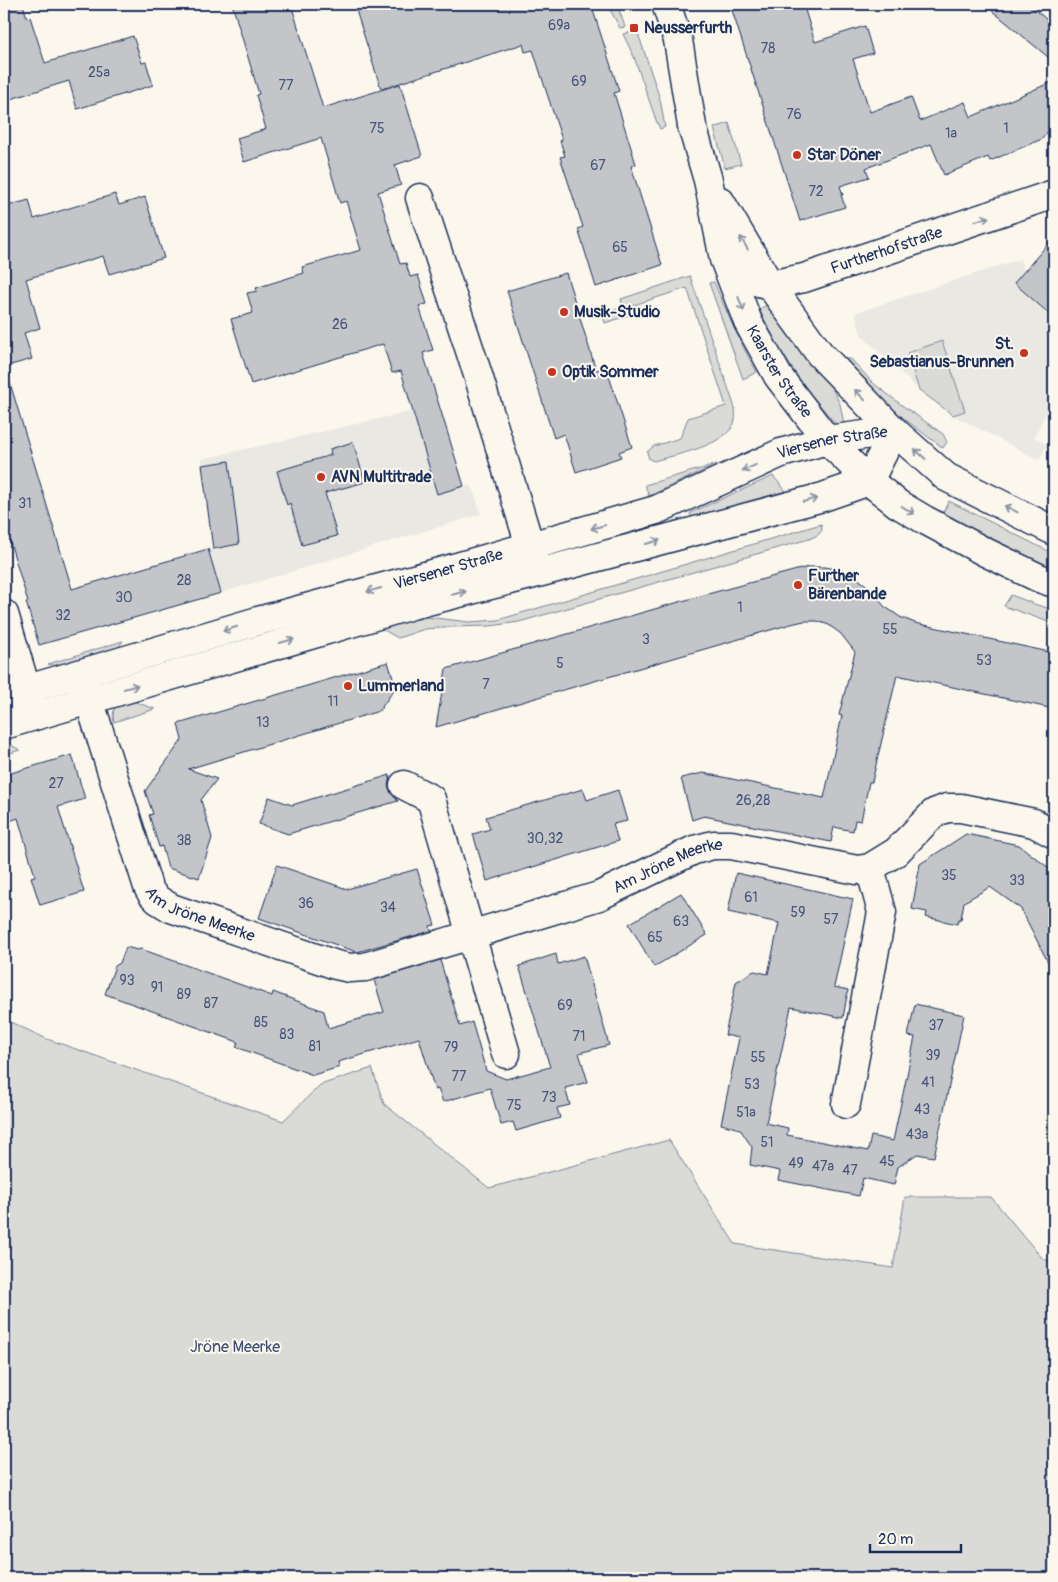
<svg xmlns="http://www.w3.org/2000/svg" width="1058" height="1582" font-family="Pangolin,sans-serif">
  <rect width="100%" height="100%" fill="#fbf7ec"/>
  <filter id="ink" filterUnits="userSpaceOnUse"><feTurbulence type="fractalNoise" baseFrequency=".02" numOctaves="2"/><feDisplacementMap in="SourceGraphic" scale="10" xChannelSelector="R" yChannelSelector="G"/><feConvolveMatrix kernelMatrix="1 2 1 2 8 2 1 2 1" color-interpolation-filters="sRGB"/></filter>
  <g filter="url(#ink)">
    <path fill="#eae8e2" d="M1020 259 1024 271 1014 284 1054 318V398L1034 437 1047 445 1039 460 953 415 965 411 907 353 919 390 861 335 855 313Z
      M439 404 464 486H472L481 514 221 593 208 549 212 548 202 459 413 411Z"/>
    <path fill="#dadad7" stroke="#7a849a" d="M607 4H617L625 27 620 28Z
      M637 30 660 99 665 127 660 129 656 120 634 57 623 34Z
      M729 123 741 164 725 168 714 128Z
      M690 276 735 408C735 411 736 416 735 420 731 445 674 455 654 461L649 459 647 452 654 446 680 438 688 418 726 406 687 288 634 305 636 313 605 323 602 314 623 307 621 299Z
      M714 282C727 313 740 343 757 372L743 379 709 283Z
      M767 305 800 350 830 384 840 404 844 424H836L805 388 779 348 759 309Z
      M942 341 965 411 953 415 919 390 907 353Z
      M845 359H851L873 383 903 406 943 434 947 442 943 448C905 420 872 394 839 360Z
      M717 464 649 496 645 485Z
      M773 476 786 491 692 518 690 513Z
      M949 501 1054 554V569L942 514Z
      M821 524 822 530 818 535 809 539 519 622 490 626 452 627 425 629 398 638 373 624 397 617H427L469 622 498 620Z
      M1011 595 1037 605 1054 610V624L1004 606Z
      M123 641 114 653 65 668 48 664Z
      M122 697 155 709 114 722C111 711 116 705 122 697Z
      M4 741 20 750 4 755Z
      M4 1019 47 1039 283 1121 320 1085 372 1068 384 1104 489 1188 669 1140 735 1244 893 1268 905 1197H991L1043 1259 1054 1262V1578H4Z"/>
    <path fill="#c3c5c9" stroke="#1b2f5e" d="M4 4H23L27 18 30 17 45 63 133 36 142 63 146 62 153 85 77 109 69 81 4 101Z
      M232 4H291L323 108 400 84 422 156 395 165 401 185 378 192 400 264 406 263 410 277 418 275 427 304 419 306 433 350 423 353 464 486 437 494 401 371 392 373 383 344 251 384 231 319 253 313 247 293 257 291 256 288 304 273 302 267 361 250 346 201 340 203 321 138 244 162 237 138 266 129 256 95 259 94Z
      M354 4H591L619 91 614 93 636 164 631 166 662 265 596 287 578 229 583 227 560 157 565 156 560 141 562 140 533 50 525 52 523 44 381 89Z
      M730 4H803L815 42 865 26 873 53 853 59 870 112 911 97 920 121 965 102 971 117 1054 81V124L1042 139 990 161 988 157 944 175 931 144 866 168 869 177 840 186 843 195H841L845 207 800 221Z
      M984 4H1029L1054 26V62Z
      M115 194 119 205 145 197 164 258 109 274 103 256 26 279 40 328 24 333 32 359 4 367V207L29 200 34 219Z
      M1054 237V318L1014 283Z
      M566 273 596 370 606 367 632 447 619 452 621 457 576 472 564 434 554 438 507 291Z
      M10 383 72 589 208 549 221 593 39 645 26 602H28L4 522V384Z
      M353 442 365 482 325 493 337 536 302 545 290 503 287 505 277 471 331 455 330 449Z
      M229 461 239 544 213 549 202 465Z
      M808 567H825L841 570 857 578 870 588 884 606 900 617 915 623 1054 653V709L897 675 872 782H869L861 821 855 820 853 831 834 827 831 842 704 816 692 820 681 778 703 773 824 798 842 716 839 715 855 652 841 634 829 625 817 621H804L791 624 436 727 446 669 693 598Z
      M388 662 396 687 379 711 188 769 217 779 201 800 212 838 199 878 168 868 162 846 159 847 149 815 153 814 145 791 182 740 178 724Z
      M72 755 85 799 58 807 84 892 40 905 31 877 35 876 18 818 4 823V775Z
      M390 775 388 786 391 793 398 801 288 834 259 824 269 797 292 805Z
      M583 789 587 800 618 790 627 821 613 824 618 841 487 881 473 834 490 829 486 817Z
      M966 834 1019 845 1054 872V974L1021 909 990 887 964 902 961 919H959L957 924 926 917 927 912 912 909 920 864Z
      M277 865 347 889 417 869 435 925 430 926 431 931 357 952 259 918Z
      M736 873 853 899 834 987 848 990 843 1018 791 1007 766 1123 788 1128 787 1135 868 1151 871 1136 893 1141 915 1037 908 1036 915 1004 964 1015 934 1157 917 1154 898 1167 894 1185 863 1178 859 1196 778 1180 780 1171 750 1165 752 1147 740 1129 721 1124 739 1038 725 1035 736 982 754 971 768 974 779 923 728 912Z
      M681 893 707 935 654 967 629 924Z
      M126 947 137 950 141 949 272 996 273 992 324 1011 328 1028 384 1012 374 980 440 960 460 1026 472 1022 486 1071 506 1079 550 1067 519 966 556 954 558 964 584 956 609 1045 579 1053 588 1082 565 1088 570 1105 557 1108 560 1118 516 1131 513 1122 501 1125 490 1088 443 1102 438 1089 435 1090 419 1038 338 1062 340 1067 313 1075 236 1047 238 1042 105 994 115 966 120 963Z"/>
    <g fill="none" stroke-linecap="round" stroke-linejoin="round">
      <g stroke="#1b2f5e" stroke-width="31">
        <g id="minor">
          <path d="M420 198 478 375 537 569"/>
          <path id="s1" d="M724 259 747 279 770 285 804 278 1054 194"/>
          <path d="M4 614 33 712"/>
          <path id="s2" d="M82 677 148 887 152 894 158 900 171 908 336 965 350 968 365 967 599 896 694 850 713 845H731L857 870 870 868 896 852 934 813 947 808H961L1034 823 1054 834"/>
          <path d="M404 785 431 799 506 1054"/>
          <path d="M846 1104 882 912 870 868"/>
        </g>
      </g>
      <g stroke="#1b2f5e" stroke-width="31">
        <g id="major">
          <path id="s3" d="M666 4 678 40 692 126 708 180 724 259 748 322 778 376 827 440 869 481 898 504 925 520 985 552 1039 578 1054 583"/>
          <path d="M720 201 770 285 820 354 894 431 946 477 1054 531"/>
          <path id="s4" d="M4 696 258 621 436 573 656 510 781 453 827 440 894 431"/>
          <path d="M4 725 412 605 538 573 823 497 869 481 894 431"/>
        </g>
      </g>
      <use href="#minor" stroke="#fbf7ec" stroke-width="28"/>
      <use href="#major" stroke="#fbf7ec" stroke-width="28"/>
    </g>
    <defs><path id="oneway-shaft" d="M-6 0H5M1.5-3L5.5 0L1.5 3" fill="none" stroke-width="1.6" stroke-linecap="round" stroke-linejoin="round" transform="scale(1.25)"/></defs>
    <g stroke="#8b93a5">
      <use href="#oneway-shaft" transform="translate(982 219) rotate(-18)"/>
      <use href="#oneway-shaft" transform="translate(744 243) rotate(-121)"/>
      <use href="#oneway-shaft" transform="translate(741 304) rotate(69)"/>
      <use href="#oneway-shaft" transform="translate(860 395) rotate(-134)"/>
      <use href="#oneway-shaft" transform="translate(920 454) rotate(-138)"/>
      <use href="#oneway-shaft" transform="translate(749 468) rotate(155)"/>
      <use href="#oneway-shaft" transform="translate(810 500) rotate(-15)"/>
      <use href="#oneway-shaft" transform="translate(1011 509) rotate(-153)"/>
      <use href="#oneway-shaft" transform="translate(908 510) rotate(32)"/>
      <use href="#oneway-shaft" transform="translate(598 527) rotate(164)"/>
      <use href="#oneway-shaft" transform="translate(653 542) rotate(-15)"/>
      <use href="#oneway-shaft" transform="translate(374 590) rotate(165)"/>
      <use href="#oneway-shaft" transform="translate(459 593) rotate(-14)"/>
      <use href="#oneway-shaft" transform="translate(230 629) rotate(163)"/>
      <use href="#oneway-shaft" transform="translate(287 641) rotate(-16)"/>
      <use href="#oneway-shaft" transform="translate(131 687) rotate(-16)"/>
    </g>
  </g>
  <g fill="#c8321e" stroke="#fbf7ec" stroke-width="2">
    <rect x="629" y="23" width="10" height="10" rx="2.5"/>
    <circle cx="797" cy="155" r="5"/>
    <circle cx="564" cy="312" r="5"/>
    <circle cx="1024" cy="353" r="5"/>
    <circle cx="552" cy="372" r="5"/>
    <circle cx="321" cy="477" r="5"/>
    <circle cx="798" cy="585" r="5"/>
    <circle cx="348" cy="686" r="5"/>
  </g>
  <g text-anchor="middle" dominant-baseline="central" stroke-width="4" stroke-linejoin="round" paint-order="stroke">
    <g font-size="14" fill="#455479">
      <text x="559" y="25">69a</text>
      <text x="768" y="48">78</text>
      <text x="99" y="72">25a</text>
      <text x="579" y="81">69</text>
      <text x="286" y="85">77</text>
      <text x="794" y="114">76</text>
      <text x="377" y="128">75</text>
      <text x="1006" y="128">1</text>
      <text x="951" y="133">1a</text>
      <text x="598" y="165">67</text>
      <text x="816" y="191">72</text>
      <text x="620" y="247">65</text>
      <text x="340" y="324">26</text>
      <text x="25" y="503">31</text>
      <text x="184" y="580">28</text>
      <text x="124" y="597">30</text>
      <text x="740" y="607">1</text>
      <text x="63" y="615">32</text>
      <text x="890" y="629">55</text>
      <text x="646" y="639">3</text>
      <text x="984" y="660">53</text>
      <text x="560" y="663">5</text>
      <text x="486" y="684">7</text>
      <text x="333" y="701">11</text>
      <text x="263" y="722">13</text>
      <text x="56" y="783">27</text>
      <text x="753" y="800">26,28</text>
      <text x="545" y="838">30,32</text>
      <text x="184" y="840">38</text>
      <text x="949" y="875">35</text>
      <text x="1017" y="880">33</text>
      <text x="751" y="897">61</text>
      <text x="306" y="903">36</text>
      <text x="388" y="907">34</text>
      <text x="798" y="912">59</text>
      <text x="831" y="919">57</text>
      <text x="681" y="921">63</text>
      <text x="655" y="937">65</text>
      <text x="127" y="980">93</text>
      <text x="157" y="987">91</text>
      <text x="184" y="994">89</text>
      <text x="211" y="1003">87</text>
      <text x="565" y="1005">69</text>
      <text x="261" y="1022">85</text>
      <text x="936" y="1025">37</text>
      <text x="287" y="1034">83</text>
      <text x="579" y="1036">71</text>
      <text x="315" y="1046">81</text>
      <text x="451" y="1047">79</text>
      <text x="933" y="1055">39</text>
      <text x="758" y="1057">55</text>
      <text x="459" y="1076">77</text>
      <text x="928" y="1082">41</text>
      <text x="752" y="1084">53</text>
      <text x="549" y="1097">73</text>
      <text x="514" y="1105">75</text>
      <text x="922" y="1109">43</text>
      <text x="746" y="1112">51a</text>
      <text x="917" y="1134">43a</text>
      <text x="767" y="1142">51</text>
      <text x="887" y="1161">45</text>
      <text x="796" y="1163">49</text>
      <text x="823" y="1166">47a</text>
      <text x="850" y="1170">47</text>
    </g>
    <g font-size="16" font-weight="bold" fill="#1b2f5e" stroke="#fbf7ec" text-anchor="start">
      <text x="644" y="28">Neusserfurth</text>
      <text x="807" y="155">Star Döner</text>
      <text x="574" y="312">Musik-Studio</text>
      <text x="1014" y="344" text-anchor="end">St.<tspan x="1014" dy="18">Sebastianus-Brunnen</tspan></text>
      <text x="562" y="372">Optik Sommer</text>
      <text x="331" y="477">AVN Multitrade</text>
      <text x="808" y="576">Further<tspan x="808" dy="18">Bärenbande</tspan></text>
      <text x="358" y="686">Lummerland</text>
    </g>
    <g font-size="16" fill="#1b2f5e" stroke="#fbf7ec">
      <text stroke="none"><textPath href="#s1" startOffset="176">Furtherhofstraße</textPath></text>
      <text stroke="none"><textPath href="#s3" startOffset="388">Kaarster Straße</textPath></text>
      <text stroke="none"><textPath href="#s4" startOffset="868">Viersener Straße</textPath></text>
      <text stroke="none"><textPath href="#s4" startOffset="462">Viersener Straße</textPath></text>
      <text stroke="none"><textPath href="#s2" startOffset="776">Am Jröne Meerke</textPath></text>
      <text stroke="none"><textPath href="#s2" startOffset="281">Am Jröne Meerke</textPath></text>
    </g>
    <g font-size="16" fill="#415176" stroke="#fbf7ec">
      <text x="235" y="1347">Jröne Meerke</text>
    </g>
  </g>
  <rect width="1058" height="1582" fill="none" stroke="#fbf7ec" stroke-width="20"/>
  <rect x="10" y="10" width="1038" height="1562" fill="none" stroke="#1b2f5e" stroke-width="2" filter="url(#ink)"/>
  <path d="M870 1544v8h91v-8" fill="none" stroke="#1b2f5e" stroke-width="2.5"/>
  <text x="878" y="1544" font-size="15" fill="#1b2f5e" stroke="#fbf7ec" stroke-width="4" paint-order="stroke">20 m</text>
</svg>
